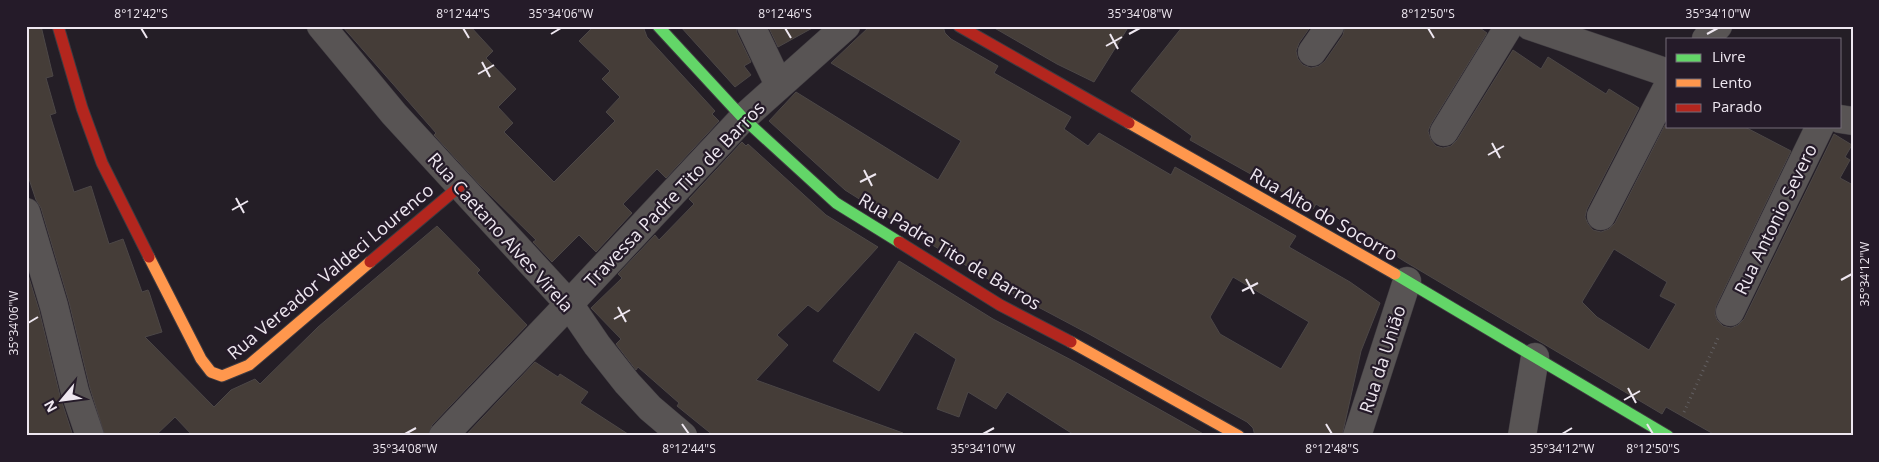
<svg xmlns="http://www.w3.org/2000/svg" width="1879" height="462" font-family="'Open Sans',sans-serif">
  <rect width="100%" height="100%" fill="#241e26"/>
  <path fill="#453d38" stroke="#4c4747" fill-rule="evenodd" d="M26 26H41L53 76 46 78 56 113 50 115 74 192 91 186 109 244 123 239 142 292 148 290 149 292 162 332 145 337 214 407 231 390 255 379 260 384 318 327 437 226 480 270 477 273 527 325 432 425 428 436H193L175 417 155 436H105L90 388 69 302 41 208 36 200 26 170Z
    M342 26H470L493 51 486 58 516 89 498 107 513 123 504 132 554 182 615 121 606 112 620 97 602 79 610 71 579 41 594 26H643L647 37 715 111 712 114 719 121 666 178 657 169 623 204 632 213 596 252 579 235 552 262 533 242 536 240 479 184 434 135 436 133Z
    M680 26H736L737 33 751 62 744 66 751 75 735 87Z
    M768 26H816L778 47Z
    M870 26H943L945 33 951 39 998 66 994 73 1071 117 1064 129 1088 146 1099 133 1171 175 1175 167 1296 236 1289 247 1350 282 1380 303 1361 351 1342 436H1255L1253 428 1247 422 1089 334 1008 291 916 235 917 234 901 221 899 224 845 190 769 121 796 92 938 180 961 141 831 63ZM1233 277 1309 322 1281 369 1220 334 1210 317Z
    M991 26H1129L1094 82 1057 64Z
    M1183 26H1311L1299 43 1296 51 1298 59 1303 65 1311 68 1319 66 1325 61 1343 35 1345 26H1477L1487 33 1431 124 1428 131 1431 140 1436 146 1443 148 1451 146 1457 140 1513 50 1541 69 1548 57 1606 94 1609 89 1639 108 1587 209 1585 217 1588 224 1593 230 1601 232 1609 229 1615 223 1665 125 1743 126 1791 151 1716 306 1715 314 1717 320 1723 326 1731 328 1738 325 1744 319 1834 134 1852 145 1845 157 1850 160 1840 178 1853 185V436H1717L1666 407 1662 414 1404 261 1316 204 1313 209 1190 140 1192 136 1131 91ZM1614 249 1667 282 1660 296 1676 304 1649 350 1597 317 1582 302Z
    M742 142 746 146 748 144 826 215 878 247 818 312 808 305 777 335 788 345 756 380 903 433V436H714L677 406 679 403 638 367 636 370 616 344 621 339 591 308 622 278 618 274 655 235 659 240 694 204 689 199Z
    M899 261 993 319 1075 362 1207 436H1076L1007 392 996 409 968 392 959 417 937 409 956 359 915 332 879 391 833 361Z
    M26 268 39 310 60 396 73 436H26Z
    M535 362 558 377 560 374 588 392 580 403 631 436H465Z"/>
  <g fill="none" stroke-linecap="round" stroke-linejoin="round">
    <g stroke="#3f3b41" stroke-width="29">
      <path id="street" d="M321 26 394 114 569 304 597 345 627 383 650 408 683 436
        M751 26 779 85
        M1530 26 1668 73
        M1706 39 1718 26
        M1312 52 1330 26
        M1840 119 1853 121
        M1444 132 1509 26
        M26 212 54 306 75 392 90 436
        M1601 216 1668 86
        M1730 312 1820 126
        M443 436 569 304 743 118 846 26
        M1357 436 1407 281
        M1522 436 1535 357"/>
    </g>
    <g stroke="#3f3b41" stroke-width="13">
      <path id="fast" d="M658 26 743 118 836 203 899 242
        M1395 274 1668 436"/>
    </g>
    <g stroke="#3f3b41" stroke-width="13">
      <path id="slow" d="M1129 123 1395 274
        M149 257 201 359 211 372 222 376 249 365 370 262
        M1071 342 1239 436"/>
    </g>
    <g stroke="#3f3b41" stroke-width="13">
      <path id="jam" d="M58 26 82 108 102 163 149 257
        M959 26 1129 123
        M899 242 1000 305 1071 342
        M370 262 460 186"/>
    </g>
    <path stroke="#625f61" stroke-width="3" stroke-dasharray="1 4" stroke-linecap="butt" d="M1684 412 1718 338"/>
    <use href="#street" stroke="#585454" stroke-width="28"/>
    <use href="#fast" stroke="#63d668" stroke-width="11"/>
    <use href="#slow" stroke="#ff974d" stroke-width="11"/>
    <use href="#jam" stroke="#b3261e" stroke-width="11"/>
  </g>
  <path fill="none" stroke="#eee7f0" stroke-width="2" d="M141 28 147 38M463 28 469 38M785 28 791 38M1428 28 1434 38M551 34 561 28M1110 34 1118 49M1129 34 1140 28M1707 34 1718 28M1106 46 1122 37M482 62 490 77M478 74 494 65M1492 143 1500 158M1488 155 1504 146M864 170 872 186M860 182 876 174M236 198 244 213M232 210 248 201M1246 279 1254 294M1841 280 1852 274M1242 291 1258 283M618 307 626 322M614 319 630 310M28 323 38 317M1628 388 1636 403M1624 400 1640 391M682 424 689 434M1326 424 1332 434M1647 424 1653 434M405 434 416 428M983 434 994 428M1562 434 1572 428"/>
  <g text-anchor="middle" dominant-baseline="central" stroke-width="4.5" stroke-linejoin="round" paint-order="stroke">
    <g font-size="18" fill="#eee7f0" stroke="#251b29">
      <text transform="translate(674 194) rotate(-46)">Travessa Padre Tito de Barros</text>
      <text transform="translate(1324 214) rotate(30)">Rua Alto do Socorro</text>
      <text transform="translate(1775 219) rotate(-64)">Rua Antonio Severo</text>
      <text transform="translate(501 232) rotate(48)">Rua Caetano Alves Virela</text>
      <text transform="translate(950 251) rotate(31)">Rua Padre Tito de Barros</text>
      <text transform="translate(330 271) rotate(-40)">Rua Vereador Valdeci Lourenco</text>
      <text transform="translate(1382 359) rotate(-72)">Rua da União</text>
    </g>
  </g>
  <rect width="1879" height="462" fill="none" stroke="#251b29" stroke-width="55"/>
  <rect x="1666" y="38" width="175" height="90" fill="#251b29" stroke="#756d79"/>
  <rect x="1676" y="54" width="25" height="8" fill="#63d668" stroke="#756d79"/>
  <text x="1712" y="62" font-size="15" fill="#eee7f0">Livre</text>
  <rect x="1676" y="79" width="25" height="8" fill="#ff974d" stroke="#756d79"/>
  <text x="1712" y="88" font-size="15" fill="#eee7f0">Lento</text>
  <rect x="1676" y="104" width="25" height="8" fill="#b3261e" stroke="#756d79"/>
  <text x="1712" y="112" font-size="15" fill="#eee7f0">Parado</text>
  <g transform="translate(62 400) rotate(241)" stroke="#251b29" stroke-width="4" paint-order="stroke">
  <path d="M0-4L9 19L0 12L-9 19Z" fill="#eee7f0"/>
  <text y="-8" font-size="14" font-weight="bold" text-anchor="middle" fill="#eee7f0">N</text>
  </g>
  <rect x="28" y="28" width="1824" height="406" fill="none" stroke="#eee7f0" stroke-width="2"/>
  <g font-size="12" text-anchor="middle" fill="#eee7f0">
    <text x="141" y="18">8°12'42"S</text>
    <text x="463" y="18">8°12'44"S</text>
    <text x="561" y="18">35°34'06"W</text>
    <text x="785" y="18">8°12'46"S</text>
    <text x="1140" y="18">35°34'08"W</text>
    <text x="1428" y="18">8°12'50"S</text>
    <text x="1718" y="18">35°34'10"W</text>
    <text transform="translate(1865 274) rotate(-90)" y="4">35°34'12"W</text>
    <text transform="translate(14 323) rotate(-90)" y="4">35°34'06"W</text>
    <text x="405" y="453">35°34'08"W</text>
    <text x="689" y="453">8°12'44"S</text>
    <text x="983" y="453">35°34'10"W</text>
    <text x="1332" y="453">8°12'48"S</text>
    <text x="1562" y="453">35°34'12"W</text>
    <text x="1653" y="453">8°12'50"S</text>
  </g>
</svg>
